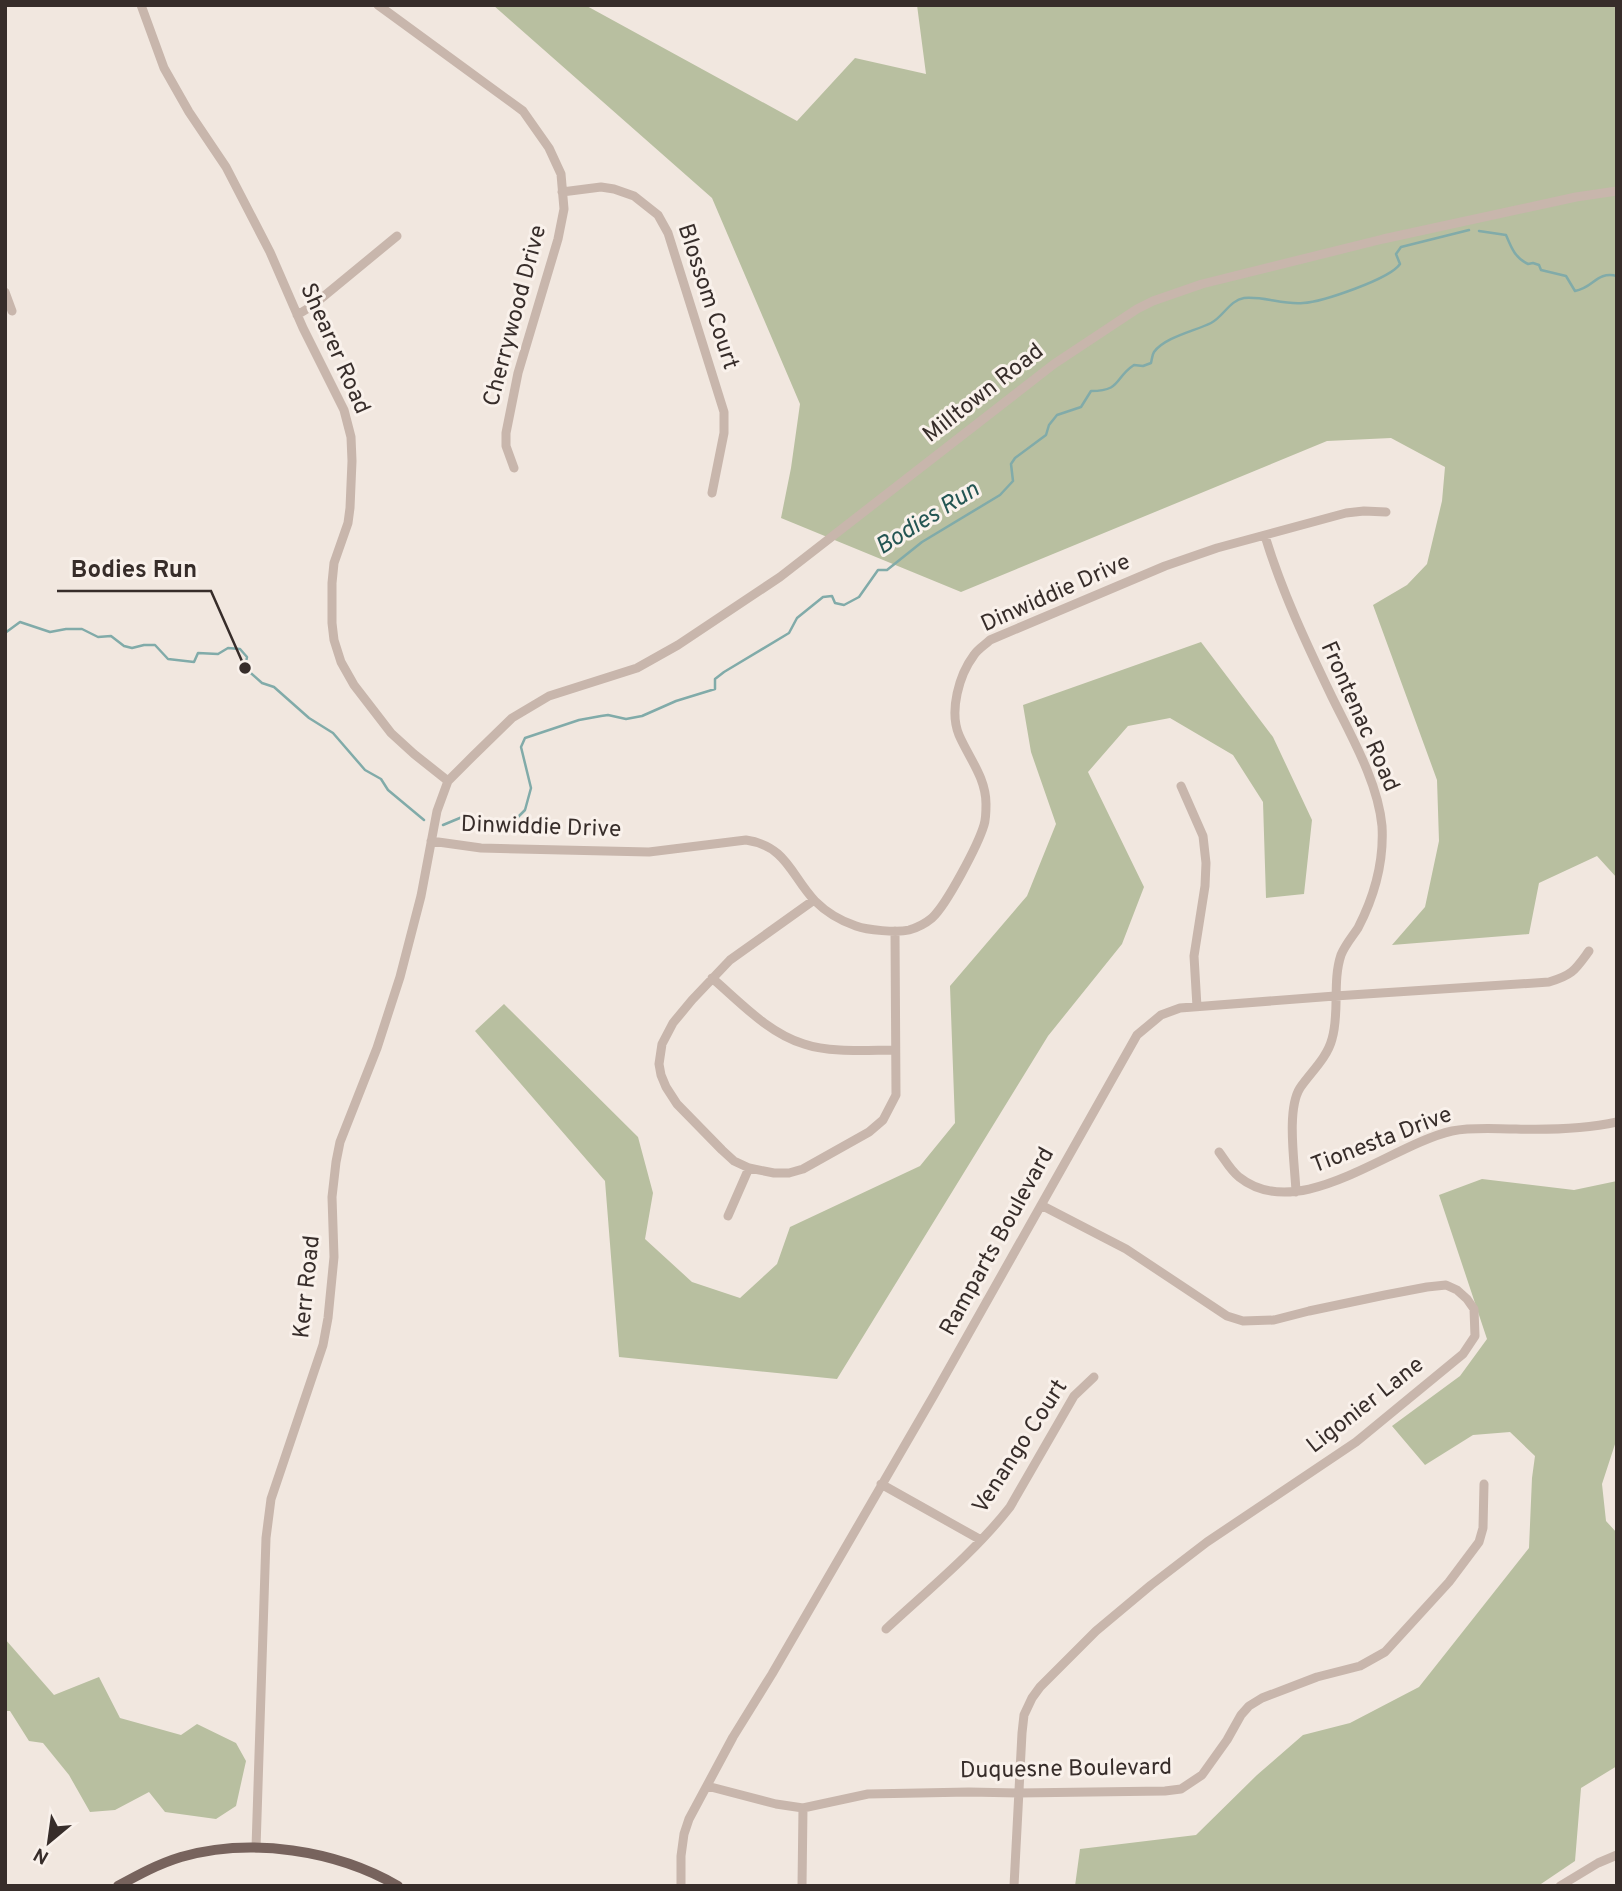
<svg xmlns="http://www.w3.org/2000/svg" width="1622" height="1891" font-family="Overpass,sans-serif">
  <rect width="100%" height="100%" fill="#f1e7df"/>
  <path fill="#b8bfa0" d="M493 5H585L797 121 855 58 926 74 917 5H1617V878L1597 856 1539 883 1529 934 1392 945 1425 907 1439 841 1437 780 1373 605 1407 585 1427 564 1442 501 1445 467 1391 438 1327 441 961 592 781 518 791 468 800 404 712 198Z
    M1201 642 1273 737 1312 820 1304 894 1266 898 1263 802 1233 755 1170 718 1128 726 1088 772 1144 887 1122 944 1048 1036 837 1379 619 1357 605 1181 475 1031 504 1004 638 1137 653 1193 645 1239 692 1282 740 1298 777 1264 790 1227 920 1166 955 1123 950 986 1027 896 1056 824 1031 752 1023 705Z
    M1482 1179 1574 1190 1617 1181V1438L1602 1484 1606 1521 1617 1533V1766L1581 1788 1575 1861 1538 1886H1075L1080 1849 1196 1835 1257 1775 1303 1735 1350 1723 1419 1687 1529 1548 1532 1478 1535 1456 1510 1432 1473 1435 1425 1465 1392 1426 1460 1376 1487 1339 1439 1195Z
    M5 1639 54 1695 99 1677 120 1718 181 1735 197 1724 236 1743 246 1761 236 1806 216 1819 165 1812 149 1792 115 1810 90 1812 69 1775 43 1743 29 1741 10 1711H5Z"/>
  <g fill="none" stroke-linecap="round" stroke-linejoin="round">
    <path stroke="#81aba9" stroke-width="2.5" d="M1479 231 1506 235C1511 247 1515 258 1528 264L1533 263 1539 265 1541 270 1566 276 1575 291C1594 288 1596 271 1617 276
      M5 633 20 622 50 632 66 629H82L98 637 111 636 124 646 132 648 144 645H155L168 659 194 662 198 653 218 654 228 648 240 649 247 657 245 668 262 683 274 687 309 718 333 733 365 770 381 779 388 790 424 820
      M443 825 467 815 477 821 487 831 508 827 525 810 531 788 521 747 525 738 579 720 601 716 608 715 626 719 642 716 676 701 715 689V679L724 672 789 633 797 618 823 597 832 596 835 603 844 605 859 597 878 570H887L922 542 1000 495 1013 481 1011 464 1015 458 1046 435 1049 425 1057 415 1081 407 1091 391C1122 391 1114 378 1134 365L1143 366 1151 363C1152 359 1152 355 1154 352 1165 337 1195 331 1211 323 1223 317 1230 300 1244 298 1264 296 1283 305 1303 303 1322 302 1390 279 1400 264L1396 254 1401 247 1469 230"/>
    <path stroke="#c8b6ac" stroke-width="9" d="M141 5 164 68 189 112 226 167 270 252 303 328 344 410 351 437 352 461 350 508 348 523 334 563 332 583V623L334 640 341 662 354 685 391 733 414 754 448 781
      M378 5 523 111 549 148 561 174 564 209 558 239 518 373 506 433V446L514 468
      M562 192 601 187 614 189 634 196 658 215 668 233 724 412V433L712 493
      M5 292 12 311
      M297 315 312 306 397 236
      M1265 536C1282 592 1307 645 1332 697 1351 736 1378 782 1382 826 1384 861 1374 897 1358 928 1352 937 1345 945 1341 955 1332 982 1340 1012 1332 1039 1327 1058 1311 1072 1300 1088 1286 1110 1295 1165 1296 1192
      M1181 786 1203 836 1206 863 1205 886 1194 956 1197 1007
      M431 841 481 848 649 852 746 840C787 846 791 876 815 901 826 912 841 921 856 926 867 930 897 933 909 930 916 928 926 923 932 918 947 904 978 845 984 825 986 819 986 811 986 804 986 778 969 758 959 735 949 711 959 675 974 655 978 649 985 645 990 640L1165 566 1217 548 1346 513 1364 511 1386 512
      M814 900 730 960 692 1000 673 1023 662 1044 659 1064 661 1075 666 1087 677 1104 722 1150 734 1161 749 1168 774 1173H789L803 1169 869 1132 883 1120 896 1095 895 931
      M712 978C740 1002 768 1033 804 1044 830 1053 868 1050 895 1050
      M1219 1152C1225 1160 1231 1171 1239 1177 1299 1225 1390 1145 1452 1131 1473 1127 1495 1129 1516 1129 1550 1130 1584 1129 1617 1122
      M728 1216 749 1168
      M881 1484 981 1540
      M886 1629C928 1590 974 1553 1010 1507L1074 1396 1094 1377
      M707 1786 776 1804 803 1808 868 1794 969 1792 1019 1793 1165 1791 1181 1789 1202 1775 1227 1740 1241 1715 1249 1706 1262 1698 1317 1677 1360 1666 1385 1652 1449 1582 1479 1542 1483 1528 1484 1484
      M256 1848 266 1538 271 1499 323 1345 328 1318 334 1257 332 1197 336 1162 340 1142 377 1048 400 977 421 896 437 811 448 781 473 756 512 718 549 696 637 668 678 645 780 577 1054 364 1137 309 1153 301 1202 284 1383 239 1576 197 1617 191
      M681 1886V1856L684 1834 689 1819 733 1737 772 1674 934 1395 1137 1035 1161 1015 1180 1008 1335 996 1549 982C1573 975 1575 970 1589 951
      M802 1886 803 1808
      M1014 1886 1022 1733 1024 1715 1032 1698 1040 1687 1096 1631 1151 1585 1207 1542 1356 1442 1463 1354 1475 1336 1474 1309 1467 1299 1457 1290 1446 1285 1427 1287 1385 1295 1309 1311 1274 1320 1243 1321 1227 1316 1126 1249 1041 1205
      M1560 1886 1598 1863 1617 1855"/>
    <path stroke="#77635d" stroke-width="10" d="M118 1886C138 1875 158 1864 181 1857 251 1837 336 1850 398 1886"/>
  </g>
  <g text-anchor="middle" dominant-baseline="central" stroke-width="6" stroke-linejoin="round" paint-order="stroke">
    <g font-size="23" fill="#372d2a" stroke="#f9f1eb">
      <text transform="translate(707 297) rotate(72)">Blossom Court</text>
      <text transform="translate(516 316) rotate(-75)">Cherrywood Drive</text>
      <text transform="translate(334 349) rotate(66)">Shearer Road</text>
      <text transform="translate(984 394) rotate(-38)">Milltown Road</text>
      <text transform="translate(1056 594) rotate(-24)">Dinwiddie Drive</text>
      <text transform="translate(1359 717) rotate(66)">Frontenac Road</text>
      <text transform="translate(541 828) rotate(2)">Dinwiddie Drive</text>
      <text transform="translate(1382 1141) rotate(-21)">Tionesta Drive</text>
      <text transform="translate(998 1242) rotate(-61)">Ramparts Boulevard</text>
      <text transform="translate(308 1287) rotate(-84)">Kerr Road</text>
      <text transform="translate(1366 1406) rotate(-38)">Ligonier Lane</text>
      <text transform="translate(1021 1447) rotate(-57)">Venango Court</text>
      <text transform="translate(1066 1770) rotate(-1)">Duquesne Boulevard</text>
    </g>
    <g font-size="24" font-style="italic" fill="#235553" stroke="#f9f1eb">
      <text transform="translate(928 519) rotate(-32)">Bodies Run</text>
    </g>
  </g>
  <path fill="none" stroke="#372d2a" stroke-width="2.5" d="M245 668L211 591H57"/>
  <circle fill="#372d2a" stroke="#f9f1eb" stroke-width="2.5" cx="245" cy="668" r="7"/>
  <g font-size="24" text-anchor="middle" font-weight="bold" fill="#372d2a" stroke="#f9f1eb" stroke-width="6" stroke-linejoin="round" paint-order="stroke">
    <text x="134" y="577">Bodies Run</text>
  </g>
  <rect width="1622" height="1891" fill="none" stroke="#372d2a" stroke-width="14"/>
  <g transform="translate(49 1842) rotate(209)" stroke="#f9f1eb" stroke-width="5" paint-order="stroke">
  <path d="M0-5L12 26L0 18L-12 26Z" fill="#372d2a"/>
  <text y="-10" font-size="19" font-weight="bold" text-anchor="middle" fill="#372d2a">N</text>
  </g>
</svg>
